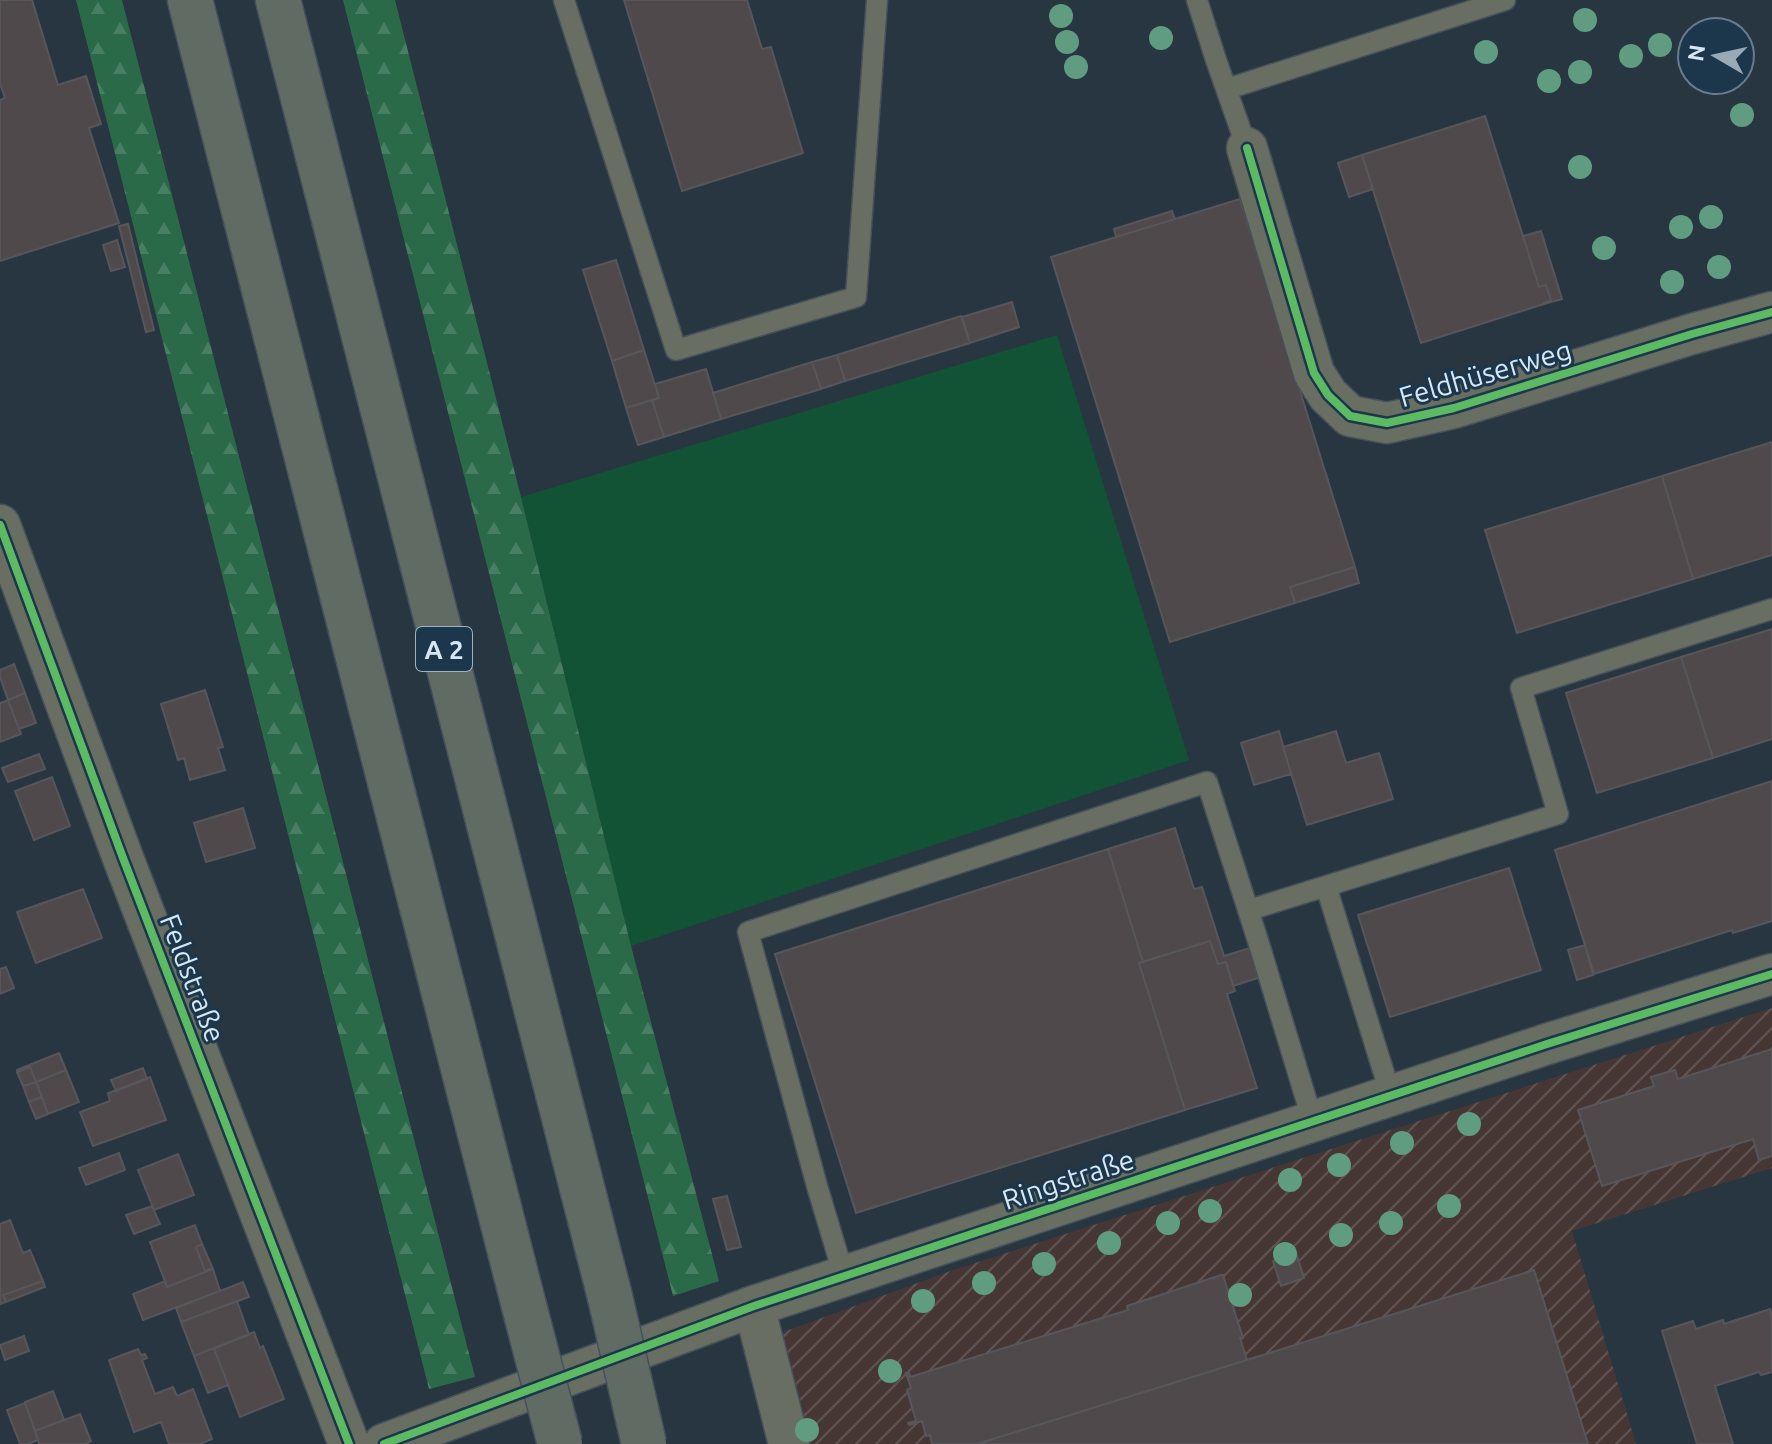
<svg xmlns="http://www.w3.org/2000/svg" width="1772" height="1444" font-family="Ubuntu,sans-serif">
  <defs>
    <pattern id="industrial-furrows" width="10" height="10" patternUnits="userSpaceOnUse" patternTransform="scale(2)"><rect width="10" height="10" fill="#463734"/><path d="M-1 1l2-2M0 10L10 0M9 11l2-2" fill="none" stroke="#605452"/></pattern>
    <pattern id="forest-firs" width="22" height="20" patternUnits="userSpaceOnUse" patternTransform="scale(2)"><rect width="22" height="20" fill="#2a6a49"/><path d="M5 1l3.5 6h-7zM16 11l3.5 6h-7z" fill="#487f64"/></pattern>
  </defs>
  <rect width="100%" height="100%" fill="#273641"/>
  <path fill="url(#industrial-furrows)" d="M1772 1008V1168L1572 1231 1636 1444H805L778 1334 953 1270Z"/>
  <path fill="#125335" d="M1057 335 1189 760 631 946 521 497Z"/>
  <path fill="url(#forest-firs)" d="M76 0H122L475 1377 429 1389Z
    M343 0H395L521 497 631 946 719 1281 673 1296Z"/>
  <path fill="#4f494c" stroke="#57565a" stroke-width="2" d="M0 0H32L58 85 86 76 101 124 89 128 119 223 0 261V100L5 98 0 84Z
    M624 0H747L762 49 771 47 803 153 682 191Z
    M1485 116 1539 287 1546 285 1551 301 1544 303V304L1421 343 1362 155Z
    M1362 155 1373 189 1349 197 1338 163Z
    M1240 199 1355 567 1290 587 1295 603 1170 642 1051 257Z
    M1172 211 1175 219 1116 237 1114 229Z
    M128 224 154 330 146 332 119 226Z
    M1541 231 1562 299 1544 304V303L1551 301 1546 285 1539 287 1523 236Z
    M117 240 125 267 111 271 103 245Z
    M616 260 644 350 612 361 583 270Z
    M1012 302 1019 327 970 343 962 317Z
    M961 316 970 343 845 381 837 355Z
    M644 350 659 398 626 408 612 361Z
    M837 355 845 381 821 389 812 362Z
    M812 362 821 389 721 419 713 393Z
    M706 369 721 419 664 437 652 400 659 398 655 384Z
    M652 400 664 437 638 445 626 408Z
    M1772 442V555L1693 579 1662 476Z
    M1662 476 1693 579 1517 633 1485 530Z
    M1355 567 1359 583 1295 603 1290 587Z
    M1772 629V739L1713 758 1681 657Z
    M1681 657 1713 758 1597 793 1566 693Z
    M14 664 25 693 8 700 0 677V670Z
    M205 690 223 747 218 748 225 770 190 780 184 758 178 760 161 704Z
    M25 693 36 723 19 729 8 700Z
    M8 700 21 734 0 742V703Z
    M1279 731 1291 774 1254 785 1241 743Z
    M1336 731 1346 763 1379 753 1393 799 1307 825 1283 747Z
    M39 754 45 769 8 782 2 768Z
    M52 777 70 826 34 840 15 791Z
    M1772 781V921L1733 933 1732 930 1594 974 1555 850Z
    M243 808 255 848 206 862 194 823Z
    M1175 828 1194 889 1202 887 1224 956 1250 948 1258 978 1233 986 1226 962 1218 964 1210 941 1143 962 1108 849Z
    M1108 849 1143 962 1139 963 1185 1110 856 1213 775 954Z
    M1509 868 1541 970 1390 1017 1358 915Z
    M83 889 102 938 36 963 17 912Z
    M1210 941 1218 964 1226 962 1235 991 1227 994 1257 1088 1185 1110 1139 963Z
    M1585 945 1593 975 1577 980 1568 950Z
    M6 967 14 988 0 994V969Z
    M1772 1049V1156L1759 1160 1753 1139 1602 1186 1578 1110 1654 1086 1651 1077 1675 1070 1678 1079Z
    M59 1053 66 1070 36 1082 30 1067 17 1072V1070Z
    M30 1067 36 1082 23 1086 17 1072Z
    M143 1068 147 1079 116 1091 111 1080Z
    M66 1070 79 1102 48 1114 36 1082Z
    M150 1077 166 1120 93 1146 80 1112 110 1101 108 1093Z
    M36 1082 42 1097 29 1102 23 1086Z
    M42 1097 48 1114 36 1119 29 1102Z
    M119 1153 125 1170 86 1185 79 1168Z
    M178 1154 194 1195 154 1210 138 1170Z
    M727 1196 741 1247 727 1250 713 1199Z
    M152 1206 160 1224 134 1234 126 1215Z
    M10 1220 23 1253 30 1250 43 1281 3 1295 6 1302 0 1304V1224Z
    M195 1225 202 1244 196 1247 205 1271 210 1269V1270L167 1287 150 1242Z
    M202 1244 213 1269 210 1270V1269L205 1271 196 1247Z
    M1296 1253 1304 1278 1281 1286 1273 1261Z
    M213 1269 220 1291 143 1320 133 1294 165 1281 167 1287Z
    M1534 1270 1588 1444H977L1247 1360Z
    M1221 1275H1223L1243 1338H1240L1247 1360 977 1444H932L930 1435 926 1436 922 1421 909 1425 908 1423 916 1421 907 1390 911 1388 906 1373H909L910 1377 1128 1310 1127 1306Z
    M43 1281 45 1287 6 1302 3 1295Z
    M243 1282 249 1297 181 1322 176 1308Z
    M237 1301 249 1335 194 1356 181 1322Z
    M1770 1309 1772 1316V1372L1761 1375 1759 1372 1715 1386 1733 1444H1697L1662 1331 1693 1321 1696 1329 1723 1320 1724 1324Z
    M254 1332 260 1348 263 1346 284 1399 240 1417 214 1348Z
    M24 1336 29 1351 5 1360 0 1345Z
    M214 1348 228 1385 208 1393 194 1356Z
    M138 1349 141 1355 145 1354 147 1358 142 1360 155 1394 173 1387 177 1396 193 1389 212 1439 200 1444H169L161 1422 134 1432 109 1360Z
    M53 1391 64 1420 35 1431 25 1402Z
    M25 1403 38 1440 28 1444H20L7 1410Z
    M80 1414 91 1441 86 1444H39L35 1431Z"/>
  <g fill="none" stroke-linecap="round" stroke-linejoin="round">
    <g stroke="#46515b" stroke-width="23">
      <path id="lane" d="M564 0 676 350 856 297 877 0
        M1197 0 1216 60 1247 148
        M1227 89 1505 0
        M1326 886 1391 1096
        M1249 910 1558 814 1521 688 1772 609
        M844 1276 817 1186 748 932 1207 782 1259 944 1313 1122"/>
    </g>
    <g stroke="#46515b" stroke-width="43">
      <path id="street" d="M1247 148 1314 373 1328 395 1350 416 1387 423 1454 408 1692 334 1772 312
        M0 525 123 858 349 1444
        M754 1306 789 1444
        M384 1444 754 1306 1547 1044 1772 974"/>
    </g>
    <g stroke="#46515b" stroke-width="47">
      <path id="highway" d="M190 0 523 1302
        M278 0 610 1297"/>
    </g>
    <use href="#lane" stroke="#686f62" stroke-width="20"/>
    <use href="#street" stroke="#686f62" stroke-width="40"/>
    <use href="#highway" stroke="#606c63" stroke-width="44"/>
    <g stroke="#46515b" stroke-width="47" stroke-linecap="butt">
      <path id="highway-bridge" d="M610 1297 644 1444
        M523 1302 560 1444"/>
    </g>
    <use href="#highway-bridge" stroke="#606c63" stroke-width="44"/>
    <g stroke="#1c374c" stroke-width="13">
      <path id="cycleway" d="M1247 148 1314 373 1328 395 1350 416 1387 423 1454 408 1692 334 1772 312
        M0 525 123 858 349 1444
        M384 1444 754 1306 1547 1044 1772 974"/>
    </g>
    <use href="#cycleway" stroke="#5cba63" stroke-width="8"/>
  </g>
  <g fill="#609d80">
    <circle cx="1061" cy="16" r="12"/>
    <circle cx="1585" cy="20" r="12"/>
    <circle cx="1161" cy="38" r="12"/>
    <circle cx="1067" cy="42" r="12"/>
    <circle cx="1660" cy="45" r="12"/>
    <circle cx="1486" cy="52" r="12"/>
    <circle cx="1631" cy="56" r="12"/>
    <circle cx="1076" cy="67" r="12"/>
    <circle cx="1580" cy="72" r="12"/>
    <circle cx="1549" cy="81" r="12"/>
    <circle cx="1742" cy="115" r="12"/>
    <circle cx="1580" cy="167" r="12"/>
    <circle cx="1711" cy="217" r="12"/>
    <circle cx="1681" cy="227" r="12"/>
    <circle cx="1604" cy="248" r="12"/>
    <circle cx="1719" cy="267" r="12"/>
    <circle cx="1672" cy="282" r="12"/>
    <circle cx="1469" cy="1124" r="12"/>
    <circle cx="1402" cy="1143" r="12"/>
    <circle cx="1339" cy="1165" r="12"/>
    <circle cx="1290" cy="1180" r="12"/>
    <circle cx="1449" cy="1206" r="12"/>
    <circle cx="1210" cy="1211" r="12"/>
    <circle cx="1168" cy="1223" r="12"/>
    <circle cx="1391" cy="1223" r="12"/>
    <circle cx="1341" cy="1235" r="12"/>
    <circle cx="1109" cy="1243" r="12"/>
    <circle cx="1285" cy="1254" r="12"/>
    <circle cx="1044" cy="1264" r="12"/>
    <circle cx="984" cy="1283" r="12"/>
    <circle cx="1240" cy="1295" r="12"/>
    <circle cx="923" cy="1301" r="12"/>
    <circle cx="890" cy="1371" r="12"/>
    <circle cx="807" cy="1430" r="12"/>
  </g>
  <g text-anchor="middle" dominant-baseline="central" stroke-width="6" stroke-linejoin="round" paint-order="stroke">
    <rect fill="#1c374c" stroke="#9fb2c2" stroke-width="2" x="416" y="627" width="56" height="44" rx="6"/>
    <g font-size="26" font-weight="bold" fill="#d7e7f4">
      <text x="444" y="649">A 2</text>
    </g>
    <g font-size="28" fill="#d7e7f4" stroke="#1c374c">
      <text transform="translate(1485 373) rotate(-16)">Feldhüserweg</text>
      <text transform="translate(193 978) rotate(69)">Feldstraße</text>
      <text transform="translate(1068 1179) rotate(-18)">Ringstraße</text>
    </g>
  </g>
  <g transform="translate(1716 56) rotate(279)"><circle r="38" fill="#1c374c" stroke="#677d8f" stroke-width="2"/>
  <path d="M0-6L14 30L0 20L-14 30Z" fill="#99a9b5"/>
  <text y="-12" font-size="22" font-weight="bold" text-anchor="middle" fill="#d7e7f4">N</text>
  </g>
</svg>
